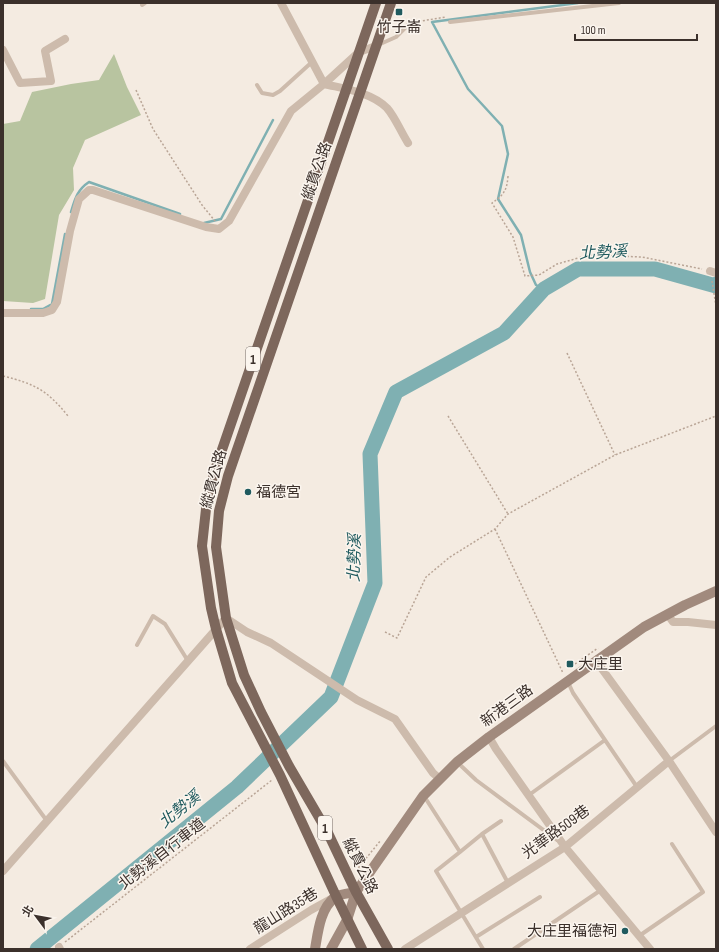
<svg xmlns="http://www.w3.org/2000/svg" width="719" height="952" font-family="'Sofia Sans Condensed','Noto Sans TC',sans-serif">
  <rect width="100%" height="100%" fill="#f4ebe1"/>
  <path fill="#b8c4a0" d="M114 54 127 87 141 115 85 140 73 168 74 190 59 215 45 299 33 303 3 301V124L20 121 32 92 71 84 99 80Z"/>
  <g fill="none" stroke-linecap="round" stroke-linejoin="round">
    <path stroke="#7fb0b2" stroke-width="2.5" d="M71 212C75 199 77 190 89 182L180 214
      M204 223 221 219 273 120
      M706 284 716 277
      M544 289 536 285 530 272 521 235 498 199 508 154 502 126 468 89 432 22 578 3
      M31 309H43L52 304 65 234"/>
    <path stroke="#7fb0b2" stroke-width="15" d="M37 949 237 787 331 697 375 583 370 454 396 392 504 333 544 289 578 269H655L716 286"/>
    <path stroke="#b9a596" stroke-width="1.5" stroke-dasharray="2 2" stroke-linecap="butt" d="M415 22 446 17
      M136 90 153 129 202 205 215 221
      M508 176C507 190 504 195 492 203L513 237 525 276 539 275 557 264 589 255 642 257 702 269
      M712 281 716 306
      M567 353 615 455
      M3 376C35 384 47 390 68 416
      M448 416 508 514
      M495 529 563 673
      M385 632 397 638 426 577 450 557 495 529 508 514 615 455 716 416
      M575 664 598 648
      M358 872 359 867 381 840
      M65 942 272 780"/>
    <path stroke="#cdbbac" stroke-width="4" d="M142 5 145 3
      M450 22 619 3
      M378 45 396 37 410 23
      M257 85 262 93 273 95 280 91 312 62
      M137 645 153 616 165 624 188 661
      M568 682 573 693 637 787
      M3 761 47 821
      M669 761 716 726
      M457 762 476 780 557 840
      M529 795 605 740
      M424 796 460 852 482 834 508 883
      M482 834 501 821
      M460 852 436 871 483 949
      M639 936 703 892 672 844
      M476 937 540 897
      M514 949 601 890"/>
    <path stroke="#cdbbac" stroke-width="8" d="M281 3 324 84 359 52 376 46
      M3 50 20 83 51 81 45 51 65 39
      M710 271 716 273
      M3 313H43L52 310 57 302 70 231 79 199 89 190H93L206 227 219 229 229 221 291 111 324 84C345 89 371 92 387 108 395 117 401 132 408 143
      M668 615 673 622H688L716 625
      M597 659 602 669 669 761 716 832
      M489 737 496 749 565 847 650 949
      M3 871 226 618 247 632 271 643 357 700 395 719 433 773 440 779
      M59 947 60 949
      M250 949 311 910 331 899
      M405 949 565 847 669 761"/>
    <path stroke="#a18a7d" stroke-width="10" d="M315 949C318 932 320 909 335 897 339 894 350 893 356 892
      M331 949 347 920 356 892 423 796 457 762 489 737 644 627 685 605 716 591"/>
    <path stroke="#7d675c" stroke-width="10" d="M362 949 336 896 280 775 232 683 216 629 211 608 202 546 206 509 214 473 376 3
      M388 949 356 892 327 831 289 766 261 712 244 675 226 618 216 547 219 511 228 476 391 3"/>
  </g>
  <g fill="#1f5a5e" stroke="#fbf5ee" stroke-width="1.5">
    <rect x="395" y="8" width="8" height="8" rx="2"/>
    <circle cx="248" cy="492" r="4"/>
    <rect x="566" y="660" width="8" height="8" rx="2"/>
    <circle cx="625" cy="931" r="4"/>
  </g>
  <g text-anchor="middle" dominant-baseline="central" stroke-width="3" stroke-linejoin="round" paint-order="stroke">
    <g fill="#fbf5ee" stroke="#756b66" stroke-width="1">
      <rect x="246" y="347" width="14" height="24" rx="3"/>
      <rect x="318" y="816" width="14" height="24" rx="3"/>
    </g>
    <g font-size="14" font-weight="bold" fill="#3b302b">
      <text x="253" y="359">1</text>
      <text x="325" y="828">1</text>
    </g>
    <g font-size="15" fill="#3b302b" stroke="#fbf5ee" text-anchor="start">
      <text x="399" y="27" text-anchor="middle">竹子崙</text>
      <text x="256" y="492">福德宮</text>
      <text x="578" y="664">大庄里</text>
      <text x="617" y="931" text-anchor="end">大庄里福德祠</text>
    </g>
    <g font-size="15" fill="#3b302b" stroke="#fbf5ee">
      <text transform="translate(317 171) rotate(-71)">縱貫公路</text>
      <text transform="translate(214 479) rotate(-75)">縱貫公路</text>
      <text transform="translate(507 706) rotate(-36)">新港三路</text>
      <text transform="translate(556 832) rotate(-36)">光華路509巷</text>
      <text transform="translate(162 854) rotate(-38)">北勢溪自行車道</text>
      <text transform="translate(360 866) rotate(64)">縱貫公路</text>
      <text transform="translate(286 911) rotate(-32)">龍山路35巷</text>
    </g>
    <g font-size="16" font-style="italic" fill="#1f5a5e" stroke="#fbf5ee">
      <text transform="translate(603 253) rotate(-3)">北勢溪</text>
      <text transform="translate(355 558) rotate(-89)">北勢溪</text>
      <text transform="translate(180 810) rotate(-39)">北勢溪</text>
    </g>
  </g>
  <rect width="719" height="952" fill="none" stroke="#3b302b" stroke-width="8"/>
  <g transform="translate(36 916) rotate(302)" stroke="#fbf5ee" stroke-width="3" paint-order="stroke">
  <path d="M0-3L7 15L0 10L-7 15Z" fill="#3b302b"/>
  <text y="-6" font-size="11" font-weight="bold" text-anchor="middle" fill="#3b302b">北</text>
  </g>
  <path d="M575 34v6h122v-6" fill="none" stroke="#3b302b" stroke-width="2"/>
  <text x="581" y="34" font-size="12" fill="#3b302b" stroke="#fbf5ee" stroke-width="3" paint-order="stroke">100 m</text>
</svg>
